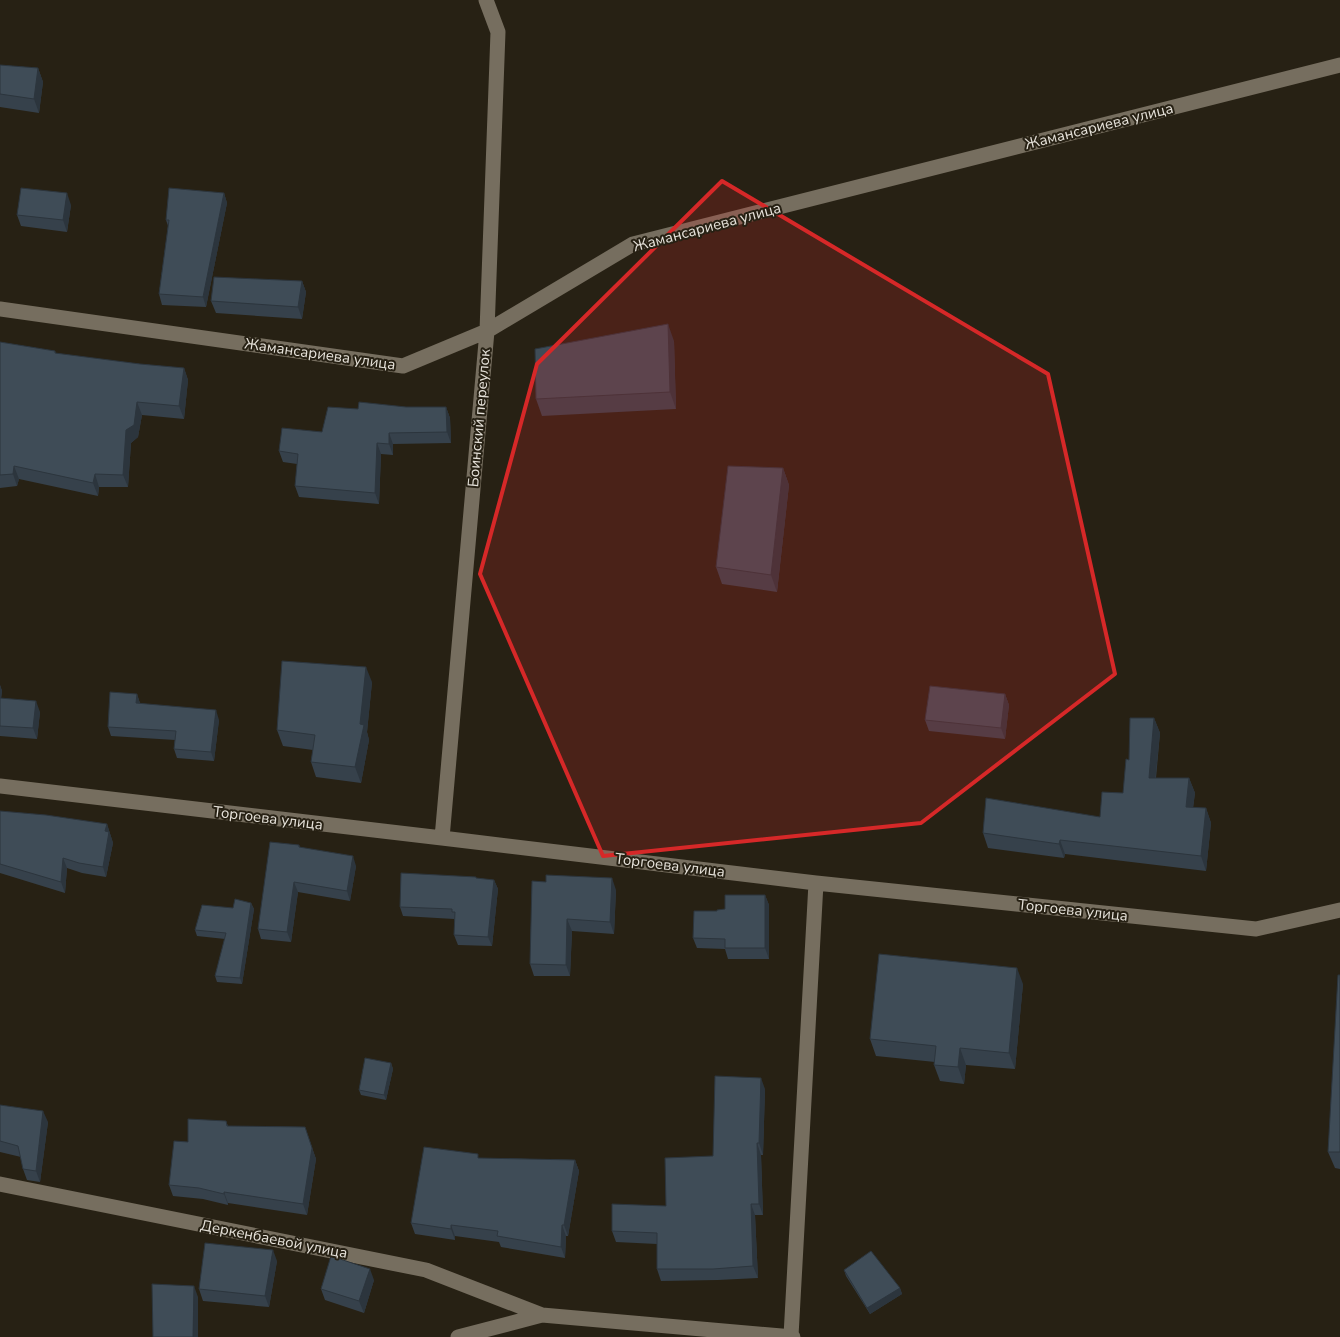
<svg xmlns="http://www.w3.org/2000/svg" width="1340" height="1337" font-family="'Nunito Sans',sans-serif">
  <rect width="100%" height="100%" fill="#272114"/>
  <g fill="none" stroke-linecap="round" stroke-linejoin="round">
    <path stroke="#766e5f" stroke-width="15" d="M0 309 403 366 487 331 633 244 1340 65
      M0 786 442 838 816 883 1256 929 1340 910
      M442 838 487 331 498 32 486 0
      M0 1184 426 1270 542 1315
      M791 1336 816 883
      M458 1337 542 1315 793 1337"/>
  </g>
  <path fill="#36414b" d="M0 65 38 68 43 82 39 113 0 107Z
    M224 193 227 203 206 307 162 305 159 294 168 226 166 220Z
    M71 205 67 232 21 226 17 215Z
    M302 281 306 292 302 319 216 313 211 301Z
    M674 341 676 409 542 416 536 399Z
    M0 342 55 351 56 354 140 364 184 368 188 380 184 419 142 415 138 437 131 443 128 487H99L98 496 19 479 17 486 0 488Z
    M406 407H446L450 418 451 443 393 444V455L381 454 379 504 299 497 295 486 297 464 283 462 279 451 322 432 358 409Z
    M783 468 789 485 777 592 722 584 716 567Z
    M372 682 367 732 369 740 361 783 316 777 311 762 313 750 283 746 277 730Z
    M0 685 2 691 1 698 40 712 37 739 0 736Z
    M137 694 140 703 219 720 214 761 177 758 174 749 175 740 111 736 108 727Z
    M1005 694 1009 705 1005 739 929 731 925 720Z
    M1154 718 1160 733 1156 778H1189L1195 793 1193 808H1206L1211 823 1206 871 1065 854 1064 858 988 848 983 833 1100 817 1123 793 1129 760Z
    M0 811 107 824 113 843 106 877 82 873 67 868 65 893 0 873Z
    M299 845 300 847 356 866 350 901 298 892 291 942 261 939 258 929Z
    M476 877V878L494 880 498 889 492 946 458 945 454 935 455 921 454 919 403 916 400 907Z
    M532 881 616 890 614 934 572 931 570 976H534L530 964Z
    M765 895 769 905V959H728L725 949 697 948 693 938 717 911 725 909Z
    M251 903 254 909 242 984 217 982 215 976 225 939 197 936 195 930 233 908Z
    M1340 975V1169L1335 1168 1328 1152Z
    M1023 984 1015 1069 966 1065 964 1084 940 1081 934 1065 935 1062 876 1056 870 1039Z
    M391 1063 393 1069 386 1100 361 1095 359 1090Z
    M765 1089 763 1155H761L763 1215H755L758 1278 718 1280 661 1281 657 1269V1244L616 1242 612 1231 666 1206 713 1156Z
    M0 1105 48 1122 40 1182 27 1180 23 1169 21 1157 0 1152Z
    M226 1121 228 1126 305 1127 316 1159 307 1215 228 1203V1205L203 1199 173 1196 169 1185 188 1142Z
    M480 1158 575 1160 579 1171 568 1236H566L565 1258 501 1247 499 1242 455 1236V1240L415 1234 411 1223Z
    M277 1261 269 1307 203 1301 199 1289Z
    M844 1270 900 1288 902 1294 870 1314 846 1276Z
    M374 1280 364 1313 325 1300 321 1289Z"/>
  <path fill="#2c353d" d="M38 68 43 82 39 113 34 99Z
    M67 193 71 205 67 232 63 220Z
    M224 193 227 203 206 307 203 297Z
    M302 281 306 292 302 319 298 307Z
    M668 324 674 341 676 409 670 392Z
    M184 368 188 380 184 419 179 406Z
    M137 402 142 415 138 437 131 443 128 487 123 475 126 430Z
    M446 407 450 418 451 443 447 432Z
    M389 433 393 444V455L389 444Z
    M377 443 381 454 379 504 375 493Z
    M14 466 19 479 17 486 13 474Z
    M783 468 789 485 777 592 771 575Z
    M95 474 99 487 98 496 93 483Z
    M366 667 372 682 367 732 369 740 361 783 355 767Z
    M0 685 2 691 0 709Z
    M137 694 140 704 136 703Z
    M1005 694 1009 705 1005 739 1001 728Z
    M36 701 40 712 37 739 33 728Z
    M216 710 219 720 214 761 211 752Z
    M1154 718 1160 733 1154 792 1149 778Z
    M1189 778 1195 793 1191 822 1186 807Z
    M1206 808 1211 823 1206 871 1201 856Z
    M107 824 113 843 106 877 103 867 105 831Z
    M1060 840 1065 854 1064 858 1059 844Z
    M353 856 356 866 350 901 347 891Z
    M63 858 67 868 65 893 61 882Z
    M612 878 616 890 614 934 610 922Z
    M494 880 498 889 492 946 488 937Z
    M294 882 298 892 291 942 287 932Z
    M765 895 769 905V959L765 948Z
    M251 903 254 909 242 984 240 978Z
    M567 919 572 931 570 976 566 965Z
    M1017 968 1023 984 1015 1069 1009 1053Z
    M960 1048 966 1065 964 1084 958 1067Z
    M391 1063 393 1069 386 1100 384 1095Z
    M761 1078 765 1089 763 1155 759 1143Z
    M43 1111 48 1122 40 1182 36 1171Z
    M757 1143 761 1155 763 1215 759 1204Z
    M312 1148 316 1159 307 1215 303 1204Z
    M575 1160 579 1171 568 1236 564 1225Z
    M224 1192 228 1203V1205L224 1194Z
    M751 1204 755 1215 758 1278 753 1266Z
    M451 1225 455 1236V1240L451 1229Z
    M562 1225 566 1236 565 1258 561 1247Z
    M273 1250 277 1261 269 1307 265 1296Z
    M370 1269 374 1280 364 1313 359 1301Z
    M194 1286 198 1297V1337H193Z
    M900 1288 902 1294 870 1314 867 1308Z"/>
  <path fill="#3f4c57" stroke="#2c353d" d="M0 65 38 68 34 99 0 94Z
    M21 188 67 193 63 220 17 215Z
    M169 188 224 193 203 297 159 294 169 220H166Z
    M214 277 302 281 298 307 211 301Z
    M668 324 670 392 536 399 535 349Z
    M0 342 55 351V353L140 364 184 368 179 406 137 402 134 425 126 430 123 475 95 474 93 483 14 466 13 474 0 475Z
    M359 402 406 407H446L447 432 389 433V444L377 443 375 493 295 486 298 454 279 451 282 428 322 432 328 407 358 409Z
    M728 466 783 468 771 575 716 567Z
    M282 661 366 667 360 724 364 725 355 767 311 762 315 735 277 730Z
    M930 686 1005 694 1001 728 925 720Z
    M110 692 137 694 136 703 216 710 211 752 174 749 176 731 108 727Z
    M0 698 36 701 33 728 0 726Z
    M1130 718H1154L1149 778H1189L1186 807 1206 808 1201 856 1060 840 1059 844 983 833 986 798 1100 817 1102 792 1123 793 1126 759 1129 760Z
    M0 811 46 815 107 824 105 831 109 832 103 867 79 863 63 858 61 882 0 864Z
    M270 842 299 845V847L353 856 347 891 294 882 287 932 258 929Z
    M401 873 476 877V878L494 880 488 937 454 935 455 912H452V909L400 907Z
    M546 875 612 878 610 922 567 919 566 965 530 964 532 881 546 882Z
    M725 895H765V948H725V939L693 938 694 911H717V910L725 909Z
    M235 899 251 903 240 978 215 976 226 933 195 930 202 905 233 908Z
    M879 954 1017 968 1009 1053 960 1048 958 1067 934 1065 936 1046 870 1039Z
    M1338 975H1340V1152H1328Z
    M365 1058 391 1063 384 1095 359 1090Z
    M715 1076 761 1078 759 1143H757L759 1204H751L753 1266 713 1269H657V1233L612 1231V1204L666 1206 665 1158 713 1156Z
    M0 1105 43 1111 36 1171 23 1169 18 1146 0 1141Z
    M188 1119 226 1121 227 1126 305 1127 312 1148 303 1204 224 1192V1194L199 1188 169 1185 174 1141 188 1142Z
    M424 1147 478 1154V1158L575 1160 564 1225H562L561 1247 497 1236 498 1231 451 1225V1229L411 1223Z
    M205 1243 273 1250 265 1296 199 1289Z
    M871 1251 900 1288 867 1308 844 1270Z
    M331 1256 370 1269 359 1301 321 1289Z
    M152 1284 194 1286 193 1337H153Z"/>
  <path fill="#d62828" fill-opacity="0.2" stroke="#d62828" stroke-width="4" stroke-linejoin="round" d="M722 181 1048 374 1115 674 921 823 603 856 480 574 537 364Z"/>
  <g text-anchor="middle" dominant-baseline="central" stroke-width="4" stroke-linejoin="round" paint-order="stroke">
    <g font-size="15" fill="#e6e2da" stroke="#272114">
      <text transform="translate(1099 126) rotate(-14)">Жамансариева улица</text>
      <text transform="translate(707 227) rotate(-15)">Жамансариева улица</text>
      <text transform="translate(320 354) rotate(8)">Жамансариева улица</text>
      <text transform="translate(479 418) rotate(-85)">Боинский переулок</text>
      <text transform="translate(268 818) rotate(7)">Торгоева улица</text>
      <text transform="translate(670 865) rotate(7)">Торгоева улица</text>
      <text transform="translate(1073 910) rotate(6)">Торгоева улица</text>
      <text transform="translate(274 1239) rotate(11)">Деркенбаевой улица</text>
    </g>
  </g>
</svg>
